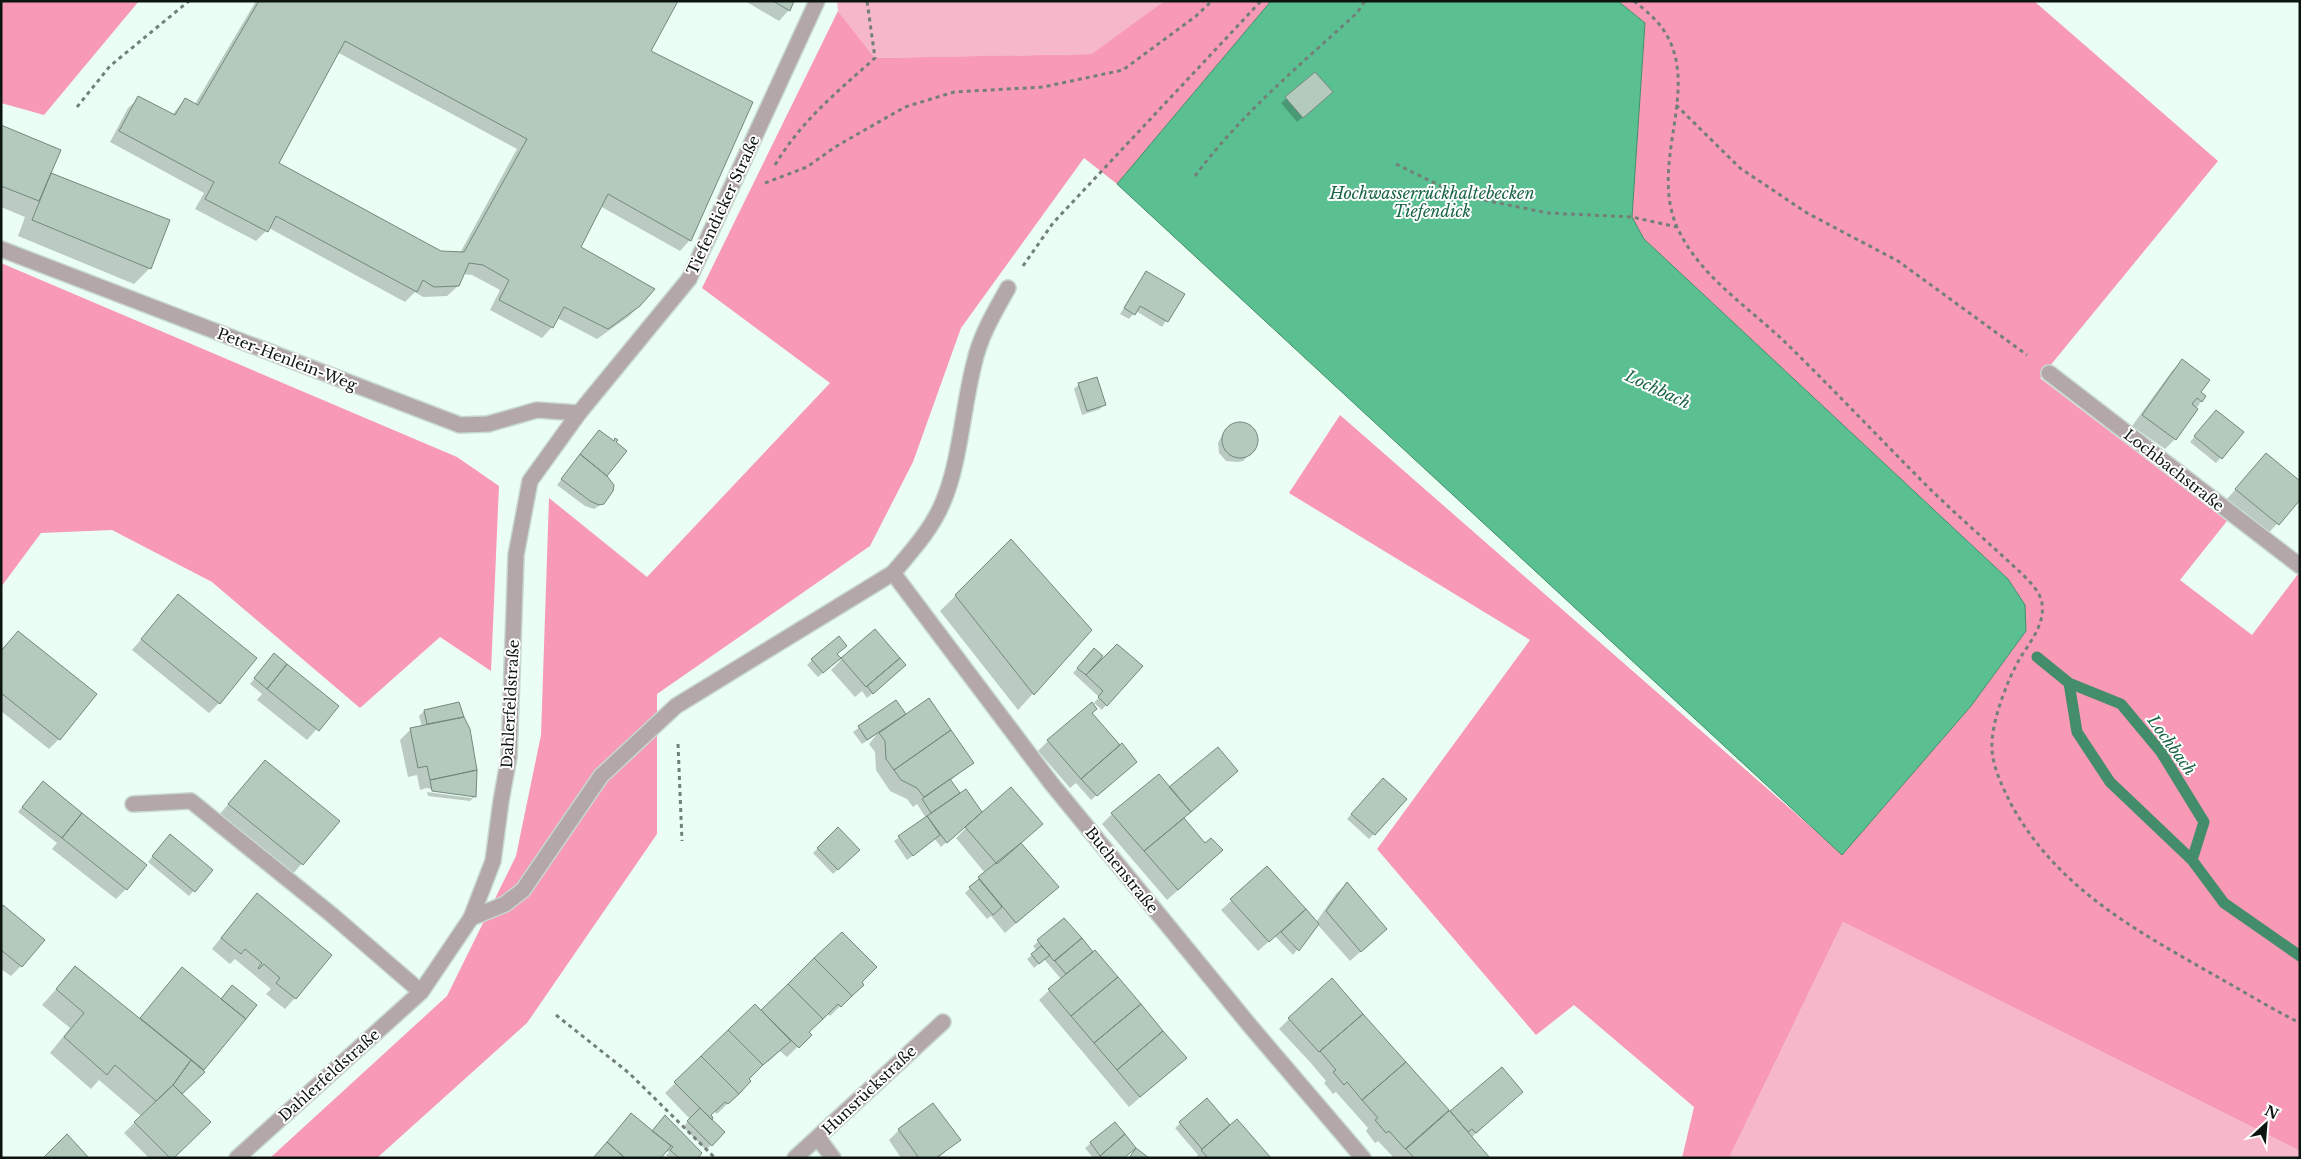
<svg xmlns="http://www.w3.org/2000/svg" width="2301" height="1159" font-family="'Libre Baskerville',serif">
  <rect width="100%" height="100%" fill="#ebfef3"/>
  <path fill="#f6b8c9" d="M837 1H1164L1093 54 875 58 838 11Z
    M1843 922 2300 1151V1158H1729Z"/>
  <path fill="#f899b6" d="M1 1H139L44 115 1 103Z
    M1164 1H1271L1117 184 1084 158 961 328 913 462 870 546 657 694V834L527 1023 377 1158H270L447 996 516 856 541 735 549 498 647 577 830 383 702 288 838 11 875 58 1092 54Z
    M1618 1H2034L2218 161 2040 378 2227 521 2180 580 2252 635 2298 574 2300 575V1151L1843 922 1729 1158H1682L1694 1107 1574 1005 1536 1035 1377 849 1530 640 1289 493 1340 415 1842 854 1971 706 2026 631 2025 605 2008 579 1644 239 1632 217 1645 23Z
    M1 263 457 457 499 486 491 671 440 637 360 708 212 582 112 530 41 533 1 587Z"/>
  <path fill="#5bc091" stroke="#448d6b" d="M1271 1H1618L1645 23 1632 217 1644 239 2008 579 2025 605 2026 631 1971 706 1842 855 1117 184Z"/>
  <path fill="#0003" fill-rule="evenodd" d="M256 1H676L649 51 690 240 680 251 600 206 580 248 639 306 628 317 597 339 557 318 552 327 542 338 490 310 500 290 472 275 463 274 458 286 447 296 423 297 415 292 405 302 269 228 256 241 195 209 204 193 110 142 128 108 139 98 172 115 185 99 195 104ZM337 52 517 149 460 253 440 252 277 164Z
    M745 1H793L789 10 779 21Z
    M1315 73 1326 97 1297 122 1281 103Z
    M1 126 150 268 134 284 18 236 25 217 1 207Z
    M1146 273 1183 294 1162 327 1136 311 1129 319 1120 314Z
    M2182 361 2199 392 2205 396 2175 439 2165 449 2132 426 2172 371Z
    M1079 384 1105 404 1100 409 1082 415 1074 389Z
    M2212 417 2242 432 2216 463 2190 442Z
    M1234 424H1245L1250 426 1257 435 1256 447 1243 461 1238 462 1226 461 1219 453 1218 443 1223 433Z
    M595 436 606 475 603 503 594 509 585 506 557 485Z
    M2266 455 2300 498 2267 535 2226 500Z
    M1011 541 1091 630 1018 710 940 611Z
    M178 596 219 703 209 713 132 650Z
    M875 631 900 670 867 698 862 691 855 697 831 670 840 661 839 659 818 677 807 665 812 660 836 655 841 660Z
    M18 632 59 739 49 749 1 711V650Z
    M1094 650 1104 659 1106 705 1102 710 1094 703 1099 697 1073 673Z
    M269 660 337 706 307 740 257 700 262 694 250 684Z
    M896 701 905 716 973 762 950 781 976 819 1020 844 1047 897 1005 933 991 916 987 919 965 893 985 873 956 838 967 827 966 825 941 847 935 839 907 860 894 841 926 818 917 804 913 807 907 799 890 791 876 770 875 752 869 744 877 734 862 744 853 732Z
    M458 704 463 718 475 796 470 801 428 796 427 792 472 798V795L426 788 420 790 417 775 408 777 400 740 411 729 422 727 419 716 424 711Z
    M1090 714 1131 766 1091 800 1076 783 1070 788 1038 751 1048 741Z
    M265 761 338 821 292 875 219 815Z
    M1226 781 1183 819 1205 844 1211 861 1167 900 1102 824 1112 814 1169 789Z
    M1378 784 1374 834 1369 839 1347 819Z
    M38 788 126 889 116 899 52 849 57 843 18 812Z
    M838 829 858 850 833 874 813 853Z
    M165 840 212 870 189 896 148 862Z
    M1267 868 1316 922 1336 894 1346 884 1375 939 1350 961 1317 924 1293 955 1275 936 1258 951 1221 910Z
    M247 905 295 998 285 1009 266 994 271 989 235 959 230 964 212 949Z
    M1 909 21 966 11 976 1 969Z
    M1064 919 1185 1058 1129 1107 1039 1000 1061 979 1044 959 1034 968 1027 959 1037 951 1033 946Z
    M842 933 862 985 830 1016 827 1013 807 1033 810 1035 787 1057 780 1051 768 1062 767 1060 747 1079 750 1081 717 1114 714 1111 709 1115 710 1120 724 1132 706 1150 683 1127 690 1119 665 1093 755 1006 761 1011Z
    M76 967 139 1019 182 969 220 1000 227 991 256 1005 180 1094 172 1158H149L124 1133 141 1116 99 1080 91 1089 50 1053 70 1028 42 1005Z
    M1289 1019 1447 1110 1440 1121 1501 1069 1511 1102 1471 1138 1488 1158H1394L1378 1141 1375 1143 1366 1131 1368 1128 1336 1092 1333 1094 1324 1083 1326 1081 1310 1062 1279 1029Z
    M1207 1100 1226 1130 1269 1158H1195L1198 1155 1175 1128Z
    M631 1115 652 1132 697 1158H669L666 1155 669 1153 666 1150 659 1158H593Z
    M1114 1124 1123 1158H1093L1085 1148Z
    M899 1130 959 1140 938 1158H901L889 1140Z"/>
  <g fill="none" stroke-linecap="round" stroke-linejoin="round">
    <path stroke="#448d6b" stroke-width="11" d="M2037 657 2069 683 2121 704 2161 752 2204 822 2192 860
      M2069 683 2077 732 2110 782 2192 860 2224 903 2300 956"/>
  </g>
  <path fill="#b3cabd" stroke="#73897d" fill-rule="evenodd" d="M259 1H678L651 51 753 102 691 241 608 194 581 247 655 289 640 306 608 329 564 307 553 328 499 300 509 280 483 265 469 263 459 286 434 287 423 280 417 292 276 216 268 232 205 199 214 182 119 131 138 96 175 115 185 98 198 105ZM345 41 527 139 464 252 441 251 279 163Z
    M773 1H794L790 11Z
    M1315 72 1333 92 1303 118 1285 97Z
    M1 125 61 150 39 201 1 186Z
    M51 173 170 220 151 269 32 220Z
    M1146 271 1185 294 1168 322 1140 306 1135 315 1124 308Z
    M2182 359 2210 380 2201 392 2206 396 2202 402 2197 398 2192 404 2198 409 2176 440 2142 415Z
    M1097 377 1106 405 1087 411 1078 383Z
    M2216 410 2244 432 2222 459 2194 436Z
    M1222 440a18 18 0 1 1 36 0a18 18 0 1 1-36 0Z
    M599 430 614 441 615 438 618 440 616 442 627 451 607 476 580 454Z
    M2266 453 2300 481V500L2279 525 2235 489Z
    M580 454 607 476 614 485 613 491 604 504 599 505 590 501 561 479Z
    M1011 539 1092 630 1034 695 955 595Z
    M178 594 257 658 220 704 141 639Z
    M875 629 900 658 866 687 841 658Z
    M18 631 97 694 60 740 1 693V651Z
    M839 636 847 646 837 654 841 658 823 673 811 659Z
    M1117 644 1143 666 1107 706 1098 697 1103 691 1086 675Z
    M1094 648 1103 656 1086 675 1077 668Z
    M274 653 287 664 267 689 254 678Z
    M900 658 906 665 873 694 867 686Z
    M287 664 339 706 319 731 267 689Z
    M929 698 951 730 894 770 886 759 885 741 879 733Z
    M896 700 906 714 867 740 858 726Z
    M459 702 464 717 427 724 424 710Z
    M1092 702 1097 709 1092 713 1120 745 1081 779 1047 740Z
    M464 717 470 729 477 770 430 780 427 766 418 768 410 728Z
    M951 730 974 763 924 797 917 788 901 780 894 770Z
    M1122 743 1137 762 1097 796 1081 779Z
    M1218 747 1238 771 1191 812 1169 787Z
    M265 760 340 821 303 865 228 804Z
    M477 770 476 797 432 791 430 780Z
    M1159 774 1191 812 1144 851 1111 813Z
    M1383 778 1407 799 1375 835 1351 814Z
    M950 779 960 793 931 813 922 799Z
    M43 781 82 813 62 838 22 807Z
    M1011 787 1043 824 997 864 965 827Z
    M966 789 982 812 947 843 927 816Z
    M82 813 147 865 127 890 62 838Z
    M927 816 940 835 913 856 898 836Z
    M1184 818 1205 843 1211 838 1223 850 1178 890 1144 851Z
    M838 827 860 850 838 870 817 848Z
    M170 834 213 870 195 892 152 856Z
    M1021 843 1059 887 1016 923 978 877Z
    M1267 866 1306 909 1269 942 1230 899Z
    M979 879 1002 907 993 915 969 887Z
    M1347 882 1387 929 1361 952 1326 911Z
    M257 893 332 955 296 999 276 983 280 978 264 964 259 969 258 968 262 963 245 949 241 954 221 938Z
    M3 905 45 940 22 967 1 950V907Z
    M1306 909 1319 924 1299 951 1281 932Z
    M1064 918 1082 938 1054 961 1037 940Z
    M842 932 877 967 862 982 864 985 852 996 814 958Z
    M1082 938 1093 952 1066 974 1055 961Z
    M1041 946 1050 955 1039 964 1031 954Z
    M1095 950 1118 977 1071 1016 1048 989Z
    M814 958 852 996 841 1007 838 1004 823 1019 788 984Z
    M75 966 191 1060 173 1085 156 1101 115 1065 107 1075 64 1037 84 1013 56 989Z
    M182 967 246 1019 204 1070 140 1018Z
    M1118 977 1141 1004 1094 1043 1071 1016Z
    M1332 978 1363 1014 1319 1052 1288 1018Z
    M788 984 823 1019 809 1032 812 1035 799 1048 761 1010Z
    M232 985 257 1005 246 1019 221 999Z
    M755 1004 791 1041 763 1065 728 1030Z
    M1141 1004 1163 1031 1117 1070 1094 1043Z
    M1363 1014 1406 1062 1362 1100 1347 1082 1344 1085 1333 1072 1336 1070 1320 1051Z
    M728 1030 763 1065 749 1079 751 1081 739 1094 701 1056Z
    M1163 1031 1187 1058 1140 1097 1117 1070Z
    M701 1056 739 1094 728 1104 725 1102 711 1115 713 1118 712 1120 674 1082Z
    M191 1060 205 1072 182 1094 173 1085Z
    M1406 1062 1449 1110 1405 1149 1389 1131 1386 1133 1375 1120 1378 1118 1362 1100Z
    M1502 1067 1523 1092 1476 1133 1472 1129 1468 1132 1450 1111Z
    M173 1085 211 1122 174 1158H170L134 1122Z
    M1207 1098 1230 1125 1202 1149 1179 1122Z
    M933 1103 961 1140 936 1158H919L898 1129Z
    M700 1108 725 1132 712 1146 687 1121Z
    M1449 1111H1450L1490 1158H1414L1406 1149Z
    M631 1113 671 1146 661 1158H625L607 1142Z
    M665 1115 702 1153 698 1158H679L670 1150 673 1147 652 1131Z
    M1237 1119 1271 1158H1208L1201 1150Z
    M1115 1122 1125 1134 1100 1156 1090 1142Z
    M67 1134 89 1158H43Z
    M1125 1134 1136 1148 1124 1158H1102L1100 1156Z
    M607 1142 625 1158H593Z
    M1136 1148 1149 1158H1129Z"/>
  <g fill="none" stroke-linecap="round" stroke-linejoin="round">
    <g stroke="#c7d9cf" stroke-width="18">
      <path id="service" d="M1 249 460 425 488 424 537 410 579 413
        M471 918 505 904 523 890 601 776 676 706 893 573"/>
    </g>
    <g stroke="#c7d9cf" stroke-width="18">
      <path id="minor" d="M1008 288C994 313 980 336 974 364 963 406 960 463 943 502 932 529 911 552 893 573L1051 783 1251 1027 1363 1158
        M2049 373 2300 566
        M133 804 191 801 332 915 421 992
        M818 1138 833 1158
        M237 1158 421 992 471 918 493 861 501 801 509 757 516 555 530 481 579 413 689 279 817 1
        M795 1158 943 1022"/>
    </g>
    <path stroke="#738079" stroke-width="3" stroke-dasharray="4 4" stroke-linecap="butt" d="M1634 1C1646 11 1658 20 1666 34 1700 91 1649 163 1677 227 1700 278 1752 309 1790 347 1838 394 1884 443 1931 490 1960 518 1991 545 2020 572 2028 580 2040 591 2042 603 2045 624 2031 641 2020 658 2007 681 1990 724 1992 751 1994 770 2003 788 2011 804 2056 886 2130 927 2207 971 2238 988 2268 1007 2300 1023
      M1676 105 1740 168 1807 213 1898 261 2027 355
      M77 107 110 66 189 1
      M1396 164 1459 195 1548 213 1632 217 1677 227
      M775 165C802 120 837 92 875 58L867 1
      M1195 176C1241 114 1301 64 1357 13L1365 1
      M765 183 807 167 835 147 905 107 954 92 1043 87 1123 70 1196 16 1212 1
      M1023 266 1053 223 1261 1
      M678 744 682 841
      M556 1015 629 1073 715 1158"/>
    <use href="#service" stroke="#b3a7aa" stroke-width="15"/>
    <use href="#minor" stroke="#b3a7aa" stroke-width="15"/>
  </g>
  <g text-anchor="middle" dominant-baseline="central" stroke-width="4" stroke-linejoin="round" paint-order="stroke">
    <g font-size="15" fill="#0d1511" stroke="#fff">
      <text transform="translate(723 205) rotate(-65)">Tiefendicker Straße</text>
      <text transform="translate(287 359) rotate(21)">Peter-Henlein-Weg</text>
      <text transform="translate(2174 470) rotate(38)">Lochbachstraße</text>
      <text transform="translate(510 704) rotate(-87)">Dahlerfeldstraße</text>
      <text transform="translate(1122 870) rotate(51)">Buchenstraße</text>
      <text transform="translate(329 1075) rotate(-42)">Dahlerfeldstraße</text>
      <text transform="translate(869 1090) rotate(-43)">Hunsrückstraße</text>
    </g>
    <g font-size="16" font-style="italic" fill="#1a6546" stroke="#fff">
      <text x="1432" y="193">Hochwasserrückhaltebecken<tspan x="1432" dy="18">Tiefendick</tspan></text>
      <text transform="translate(1658 389) rotate(25)">Lochbach</text>
      <text transform="translate(2172 745) rotate(54)">Lochbach</text>
    </g>
  </g>
  <rect width="2301" height="1159" fill="none" stroke="#0d1511" stroke-width="5"/>
  <g transform="translate(2266 1124) rotate(26)" stroke="#ffffff" stroke-width="4" paint-order="stroke">
  <path d="M0-4L9 19L0 12L-9 19Z" fill="#0d1511"/>
  <text y="-8" font-size="14" font-weight="bold" text-anchor="middle" fill="#0d1511">N</text>
  </g>
</svg>
